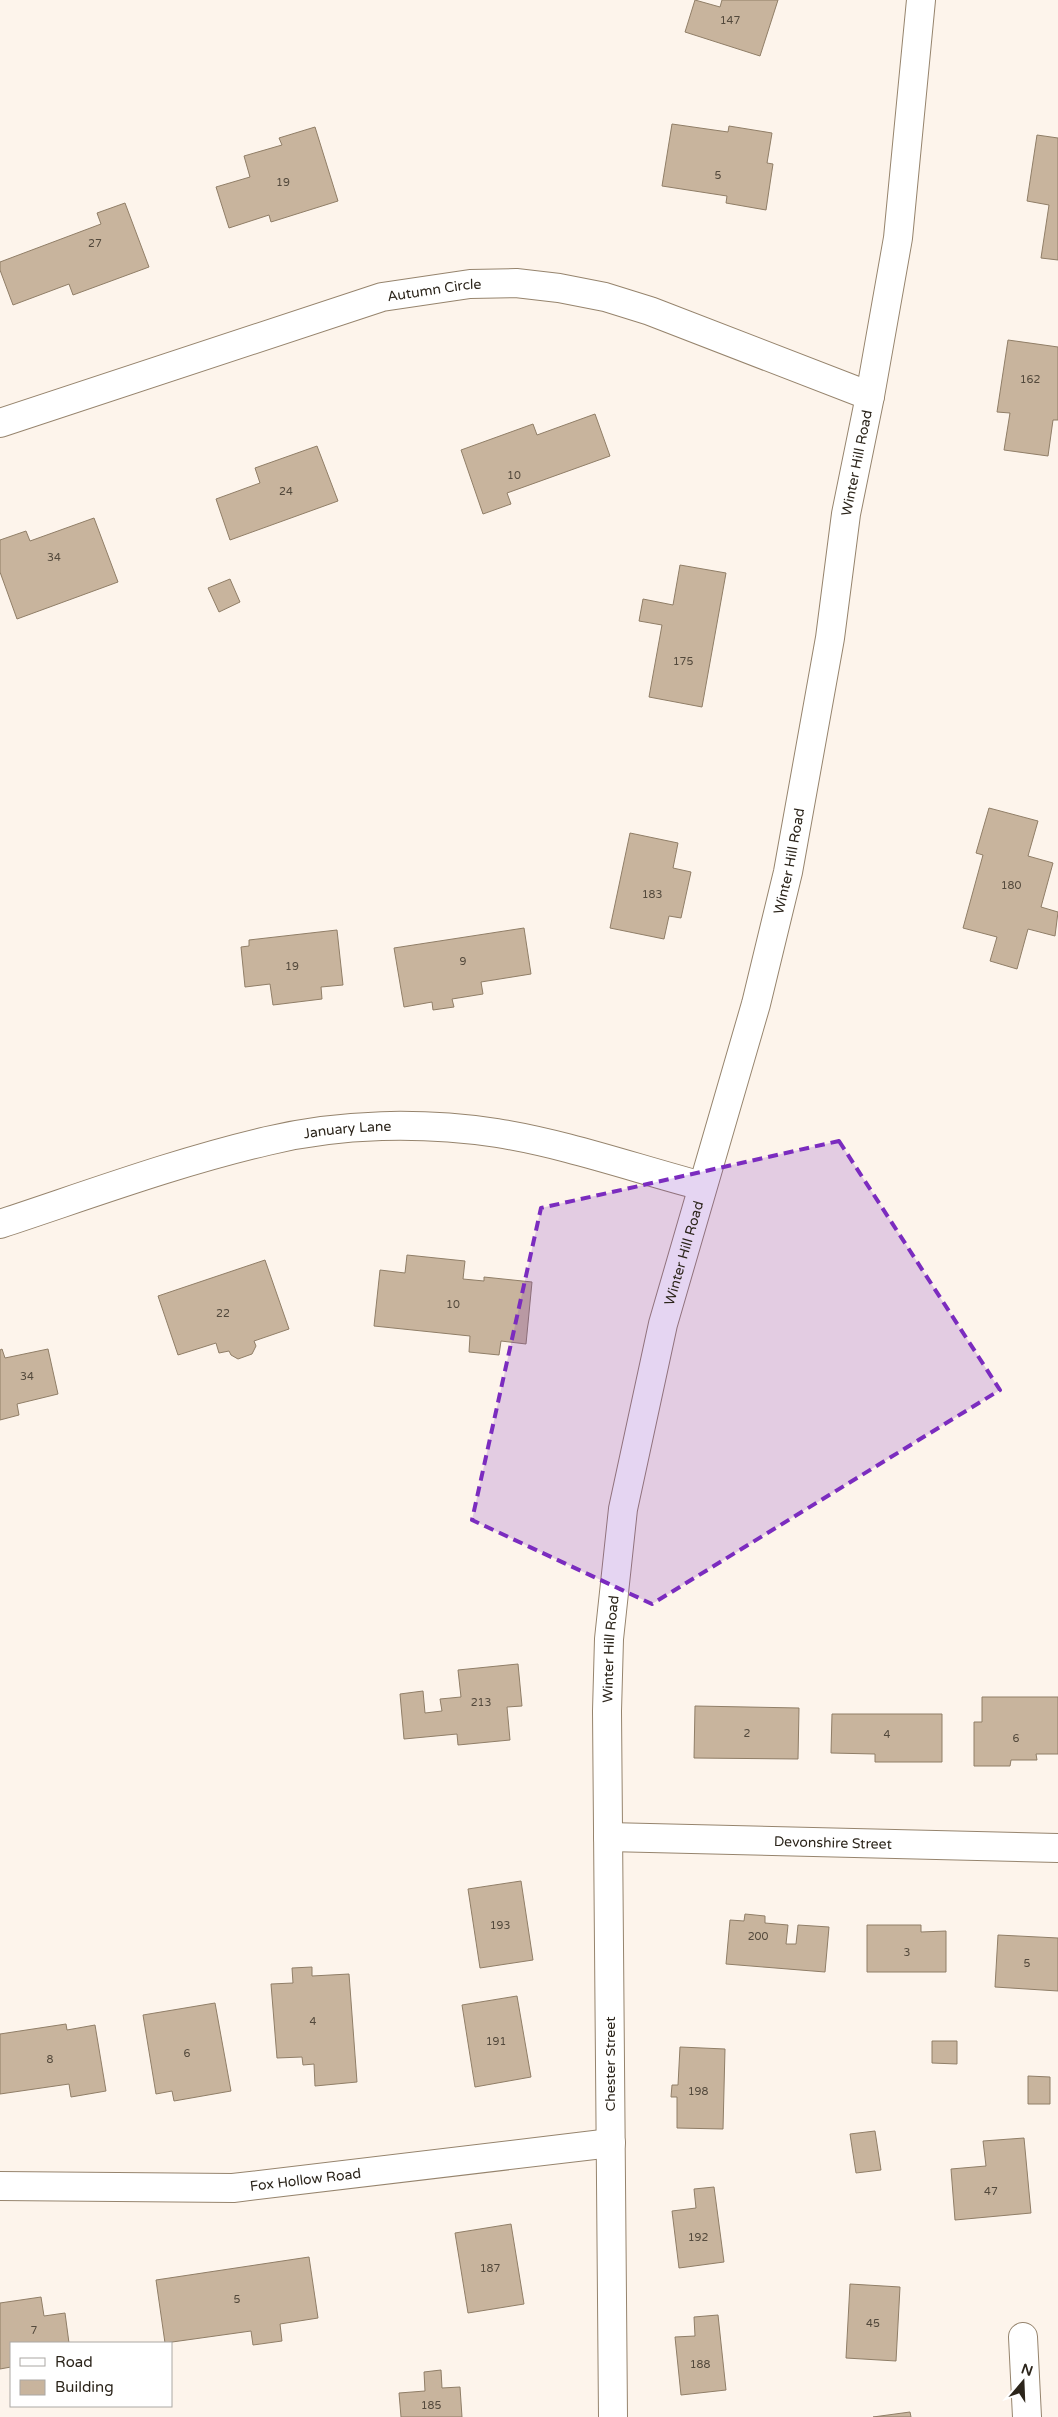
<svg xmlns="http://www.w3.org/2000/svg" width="1058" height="2417" font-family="'Varela Round',sans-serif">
  <rect width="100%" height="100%" fill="#fdf4eb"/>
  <path fill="#c8b49d" stroke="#907e67" d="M695 0 720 7 722 0H778L760 56 685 32Z
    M672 124 728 132 729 126 772 133 767 163 773 164 766 210 726 203 727 196 662 186Z
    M315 127 338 201 271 222 269 215 229 228 216 187 250 177 244 156 282 145 279 138Z
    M1037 135 1058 138V260L1041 258 1049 205 1027 201Z
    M125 203 149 267 73 295 69 284 13 305 0 270V262L101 224 97 213Z
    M1008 340 1058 347V420H1053L1048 456 1004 450 1010 413 997 412Z
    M595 414 610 456 507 493 511 504 483 514 461 450 533 424 537 435Z
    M317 446 338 501 230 540 216 499 260 483 255 468Z
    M94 518 118 582 17 619 0 572V540L26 531 30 541Z
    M680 565 726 573 702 707 649 697 662 625 639 621 643 599 673 605Z
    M230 579 240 602 219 612 208 588Z
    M989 808 1038 821 1028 856 1053 863 1041 907 1058 912 1055 936 1028 929 1017 969 990 961 997 937 963 928 983 855 976 853Z
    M630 833 678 843 673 868 691 872 681 918 669 916 664 939 610 928Z
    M524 928 531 974 481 982 483 994 452 999 454 1007 433 1010 432 1002 404 1007 394 948Z
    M337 930 343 985 321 987 322 999 273 1005 270 984 245 987 241 947 249 946V940Z
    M407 1255 465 1261 463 1279 484 1281V1277L532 1282 526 1344 501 1341 499 1355 469 1352 470 1336 374 1326 380 1270 405 1273Z
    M265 1260 289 1329 254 1341 256 1346 252 1354 238 1359 231 1355 229 1351 219 1353 216 1343 178 1355 158 1296Z
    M2 1349 5 1358 48 1349 58 1394 17 1404 19 1415 0 1420V1350Z
    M518 1664 522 1706 507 1707 510 1740 458 1745 457 1734 404 1739 400 1694 423 1691 425 1713 442 1711 440 1699 461 1697 458 1670Z
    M982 1697H1058V1754H1036L1037 1760H1011L1010 1766H974V1722H982Z
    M695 1706 799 1708 798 1759 694 1758Z
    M832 1714H942V1762H875V1754L831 1753Z
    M521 1881 533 1960 480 1968 468 1889Z
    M745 1914 765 1916V1923L788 1925 786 1944H796L798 1925 829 1927 825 1972 726 1964 730 1920 744 1921Z
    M867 1925H921V1932L946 1931V1972H867Z
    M998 1935 1058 1938V1991L995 1987Z
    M312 1967V1976L349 1974 357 2082 315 2086 314 2064 303 2065 302 2057 277 2058 271 1984 293 1983 292 1968Z
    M517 1996 531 2077 475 2087 462 2005Z
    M215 2003 231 2091 174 2101 172 2091 156 2094 143 2015Z
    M66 2024 67 2030 95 2025 106 2091 71 2097 69 2084 0 2094V2034Z
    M932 2041H957V2064L932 2063Z
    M680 2047 725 2049 723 2129 677 2128V2097H671L672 2085H678Z
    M1028 2076 1050 2077V2104H1028Z
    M875 2131 881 2170 856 2173 850 2134Z
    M1024 2138 1031 2213 955 2220 951 2169 986 2166 983 2141Z
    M714 2187 724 2262 679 2268 672 2211 696 2208 694 2189Z
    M511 2224 524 2304 468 2313 455 2233Z
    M309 2257 318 2318 280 2324 282 2341 253 2345 251 2331 165 2343 156 2280Z
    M850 2284 900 2287 896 2361 846 2358Z
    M41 2297 44 2316 65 2313 69 2343H11V2367L0 2369V2303Z
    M718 2315 726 2390 681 2395 675 2337 695 2336 694 2317Z
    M441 2370 442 2388 460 2387 462 2417H401L399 2393 425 2391 424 2372Z
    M910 2412 911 2417H873Z"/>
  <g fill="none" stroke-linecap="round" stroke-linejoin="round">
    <g stroke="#96846d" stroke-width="30">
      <g id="minor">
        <path id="s1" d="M0 423 382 297 470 284 516 283 559 288 605 297 650 311 870 396"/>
        <path id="s2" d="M0 1224C88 1195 177 1162 267 1141 341 1123 422 1122 497 1133 566 1144 634 1168 702 1186"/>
        <path id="s3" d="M608 1837 1058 1848"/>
        <path id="s4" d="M0 2186 233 2188 611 2143"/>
        <path d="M1023 2337 1027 2417"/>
        <path id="s5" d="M613 2417 607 1711 609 1639 623 1509 663 1324 756 1004 788 872 830 638 846 514 870 396 898 238 921 0"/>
      </g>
    </g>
    <use href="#minor" stroke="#fff" stroke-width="28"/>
  </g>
  <path fill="#7b2cbf" fill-opacity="0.2" stroke="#7b2cbf" stroke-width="4" stroke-dasharray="10 6" stroke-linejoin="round" d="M839 1141 1000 1390 652 1604 472 1520 541 1208Z"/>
  <g text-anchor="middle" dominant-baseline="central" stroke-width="5" stroke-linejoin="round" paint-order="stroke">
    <g font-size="11" fill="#53493c">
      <text x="730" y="20">147</text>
      <text x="718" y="175">5</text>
      <text x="283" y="182">19</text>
      <text x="95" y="243">27</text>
      <text x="1030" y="379">162</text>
      <text x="514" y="475">10</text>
      <text x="286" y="491">24</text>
      <text x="54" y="557">34</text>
      <text x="683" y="661">175</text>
      <text x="1011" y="885">180</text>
      <text x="652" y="894">183</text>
      <text x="463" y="961">9</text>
      <text x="292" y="966">19</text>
      <text x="453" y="1304">10</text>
      <text x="223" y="1313">22</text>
      <text x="27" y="1376">34</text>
      <text x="481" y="1702">213</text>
      <text x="747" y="1733">2</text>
      <text x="887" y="1734">4</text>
      <text x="1016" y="1738">6</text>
      <text x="500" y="1925">193</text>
      <text x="758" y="1936">200</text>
      <text x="907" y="1952">3</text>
      <text x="1027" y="1963">5</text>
      <text x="313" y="2021">4</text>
      <text x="496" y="2041">191</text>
      <text x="187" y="2053">6</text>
      <text x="50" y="2059">8</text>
      <text x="698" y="2091">198</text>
      <text x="991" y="2191">47</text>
      <text x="698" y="2237">192</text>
      <text x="490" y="2268">187</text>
      <text x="237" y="2299">5</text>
      <text x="873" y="2323">45</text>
      <text x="34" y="2330">7</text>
      <text x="700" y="2364">188</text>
      <text x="431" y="2405">185</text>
    </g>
    <g font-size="14" fill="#2c251b" stroke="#fff">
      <text stroke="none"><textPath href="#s1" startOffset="455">Autumn Circle</textPath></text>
      <text stroke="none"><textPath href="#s5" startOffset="1982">Winter Hill Road</textPath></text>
      <text stroke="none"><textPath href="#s5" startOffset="1578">Winter Hill Road</textPath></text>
      <text stroke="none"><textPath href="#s2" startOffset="361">January Lane</textPath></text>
      <text stroke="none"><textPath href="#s5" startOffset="1172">Winter Hill Road</textPath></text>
      <text stroke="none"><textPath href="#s5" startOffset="768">Winter Hill Road</textPath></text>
      <text stroke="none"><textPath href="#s3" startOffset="225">Devonshire Street</textPath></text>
      <text transform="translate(610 2064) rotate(-90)">Chester Street</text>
      <text stroke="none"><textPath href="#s4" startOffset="306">Fox Hollow Road</textPath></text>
    </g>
  </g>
  <rect x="10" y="2342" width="162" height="65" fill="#ffffff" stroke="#aba8a4"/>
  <rect x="20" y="2358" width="25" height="8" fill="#ffffff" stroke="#aba8a4"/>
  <text x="55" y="2367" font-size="15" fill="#2c251b">Road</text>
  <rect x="20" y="2380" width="25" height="15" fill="#c8b49d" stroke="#aba8a4"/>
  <text x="55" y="2392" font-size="15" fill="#2c251b">Building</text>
  <g transform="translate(1023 2382) rotate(19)" stroke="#ffffff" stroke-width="4" paint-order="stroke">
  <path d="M0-4L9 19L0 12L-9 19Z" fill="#2c251b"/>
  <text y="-8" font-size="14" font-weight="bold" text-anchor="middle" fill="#2c251b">N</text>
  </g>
</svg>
